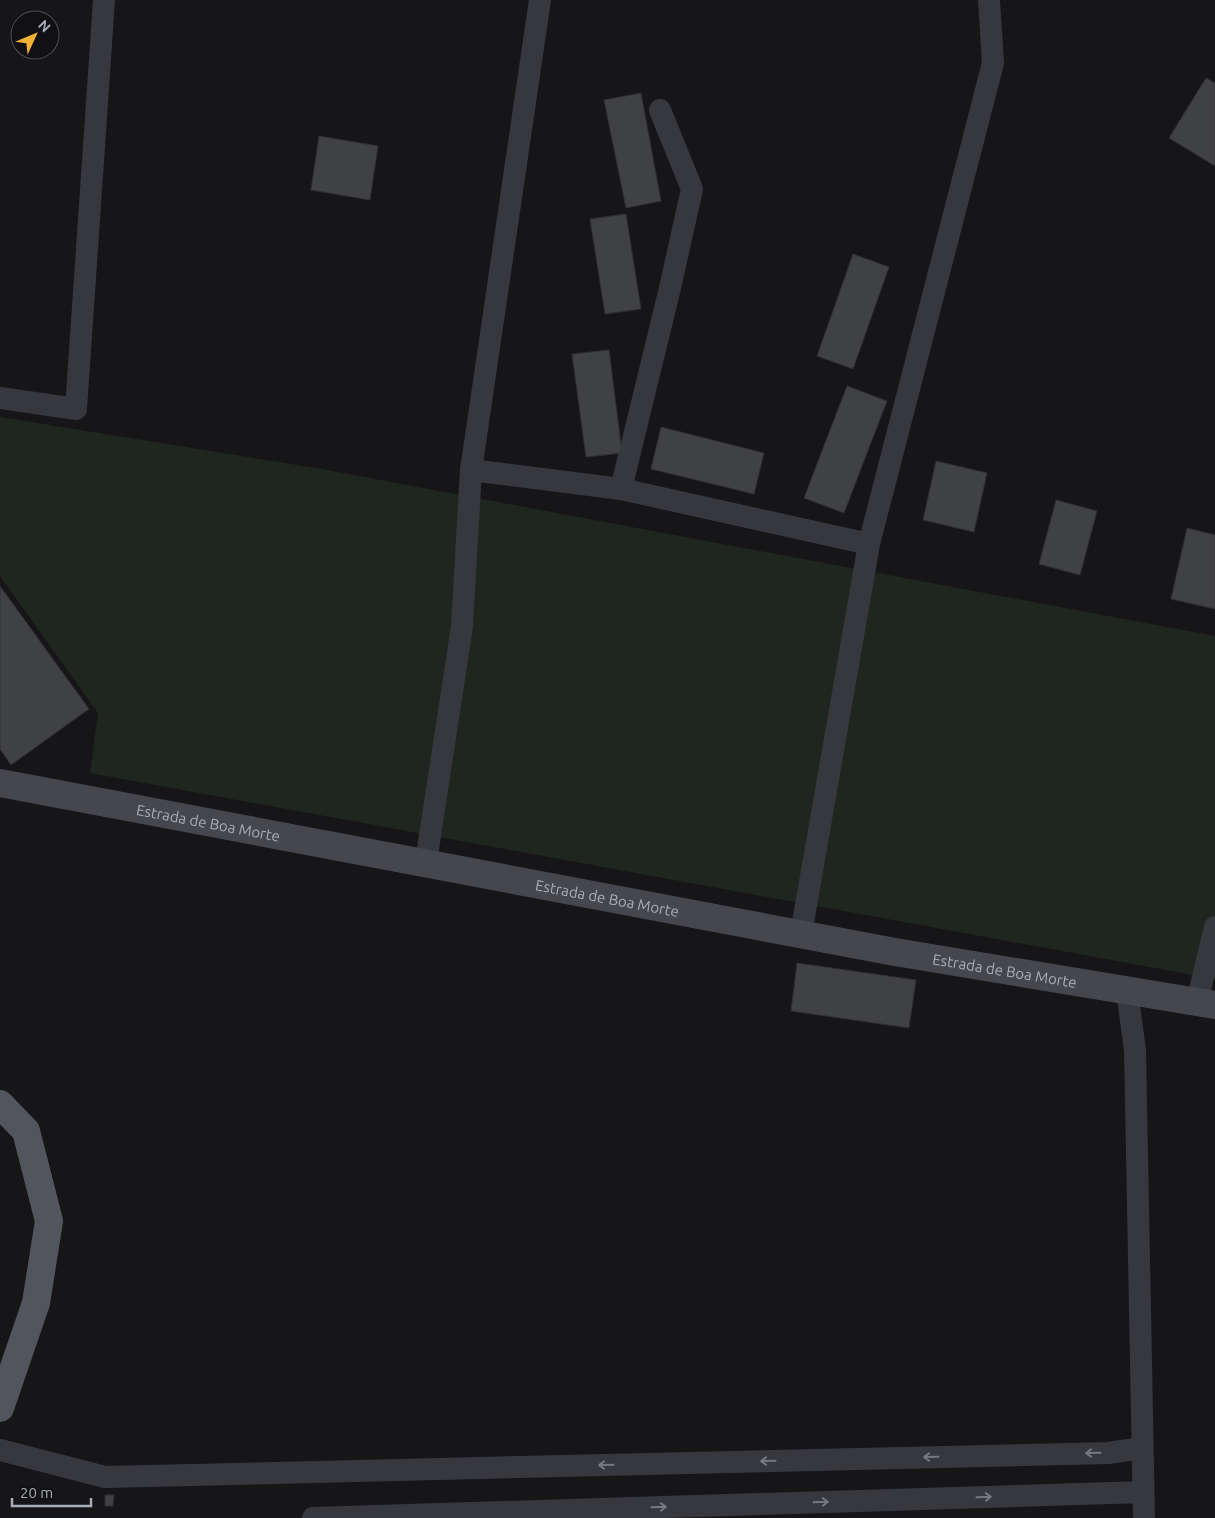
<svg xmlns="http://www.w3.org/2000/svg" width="1215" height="1518" font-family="Ubuntu,sans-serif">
  <rect width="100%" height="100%" fill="#161618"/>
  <path fill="#1e261f" d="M0 417 322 469 1215 636V979L90 773 98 713 0 576Z"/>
  <path fill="#404145" stroke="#303034" d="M1206 78 1215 83V166L1169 138Z
    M641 93 661 201 626 208 604 100Z
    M319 136 378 146 370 200 311 190Z
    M626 214 641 309 605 314 590 219Z
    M853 254 889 267 853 369 817 356Z
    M609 350 622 453 586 457 572 354Z
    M847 386 887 401 844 513 804 498Z
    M661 427 764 453 754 494 651 469Z
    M936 461 987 473 974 532 923 520Z
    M1056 500 1097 511 1080 575 1039 564Z
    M1187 528 1215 535V609L1171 599Z
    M0 586 89 709 11 765 0 749Z
    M797 963 916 980 909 1028 791 1011Z
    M105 1495H114L113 1506H105Z"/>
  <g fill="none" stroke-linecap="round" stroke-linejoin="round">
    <path stroke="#37383d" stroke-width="22" d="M0 398 76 409 104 0
      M471 470 621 489 869 544
      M621 489 670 288 692 189 660 110
      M426 862 462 626 471 470 540 0
      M801 934 869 544 993 63 989 0
      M1127 991 1135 1050 1144 1518
      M1197 1002 1215 927
      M0 1450 105 1477 1108 1453 1142 1448
      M313 1518 1143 1492"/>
    <path stroke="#45474d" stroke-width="28" id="s1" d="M0 783 895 952 1215 1005"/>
    <path stroke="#53555c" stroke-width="28" d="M0 1104 26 1131 49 1221 36 1303 0 1408"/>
  </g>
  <defs><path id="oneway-shaft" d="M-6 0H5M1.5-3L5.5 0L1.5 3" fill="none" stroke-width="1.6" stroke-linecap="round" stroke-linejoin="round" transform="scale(1.25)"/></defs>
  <g stroke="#757881">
    <use href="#oneway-shaft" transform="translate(1093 1453) rotate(179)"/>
    <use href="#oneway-shaft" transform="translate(931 1457) rotate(179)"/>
    <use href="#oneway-shaft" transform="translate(768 1461) rotate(179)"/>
    <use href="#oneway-shaft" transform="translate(606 1465) rotate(179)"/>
    <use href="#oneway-shaft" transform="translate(984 1497) rotate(-2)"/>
    <use href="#oneway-shaft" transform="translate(821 1502) rotate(-2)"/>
    <use href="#oneway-shaft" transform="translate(659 1507) rotate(-2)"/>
  </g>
  <g text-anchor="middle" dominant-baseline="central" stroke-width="4.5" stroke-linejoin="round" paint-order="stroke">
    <g font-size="15" fill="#a8adb8" stroke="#111113">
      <text stroke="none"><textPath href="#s1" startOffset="212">Estrada de Boa Morte</textPath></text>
      <text stroke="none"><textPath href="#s1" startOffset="618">Estrada de Boa Morte</textPath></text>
      <text stroke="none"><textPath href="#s1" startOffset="1022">Estrada de Boa Morte</textPath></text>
    </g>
  </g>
  <g transform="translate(35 35) rotate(46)"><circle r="24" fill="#111113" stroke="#4d4f55"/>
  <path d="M0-4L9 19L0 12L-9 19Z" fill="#f2b134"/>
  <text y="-8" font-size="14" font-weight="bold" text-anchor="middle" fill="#a8adb8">N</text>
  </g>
  <path d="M12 1498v8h79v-8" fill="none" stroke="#a8adb8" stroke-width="2.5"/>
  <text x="20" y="1498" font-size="15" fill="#a8adb8" stroke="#111113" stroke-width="4" paint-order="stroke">20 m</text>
</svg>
